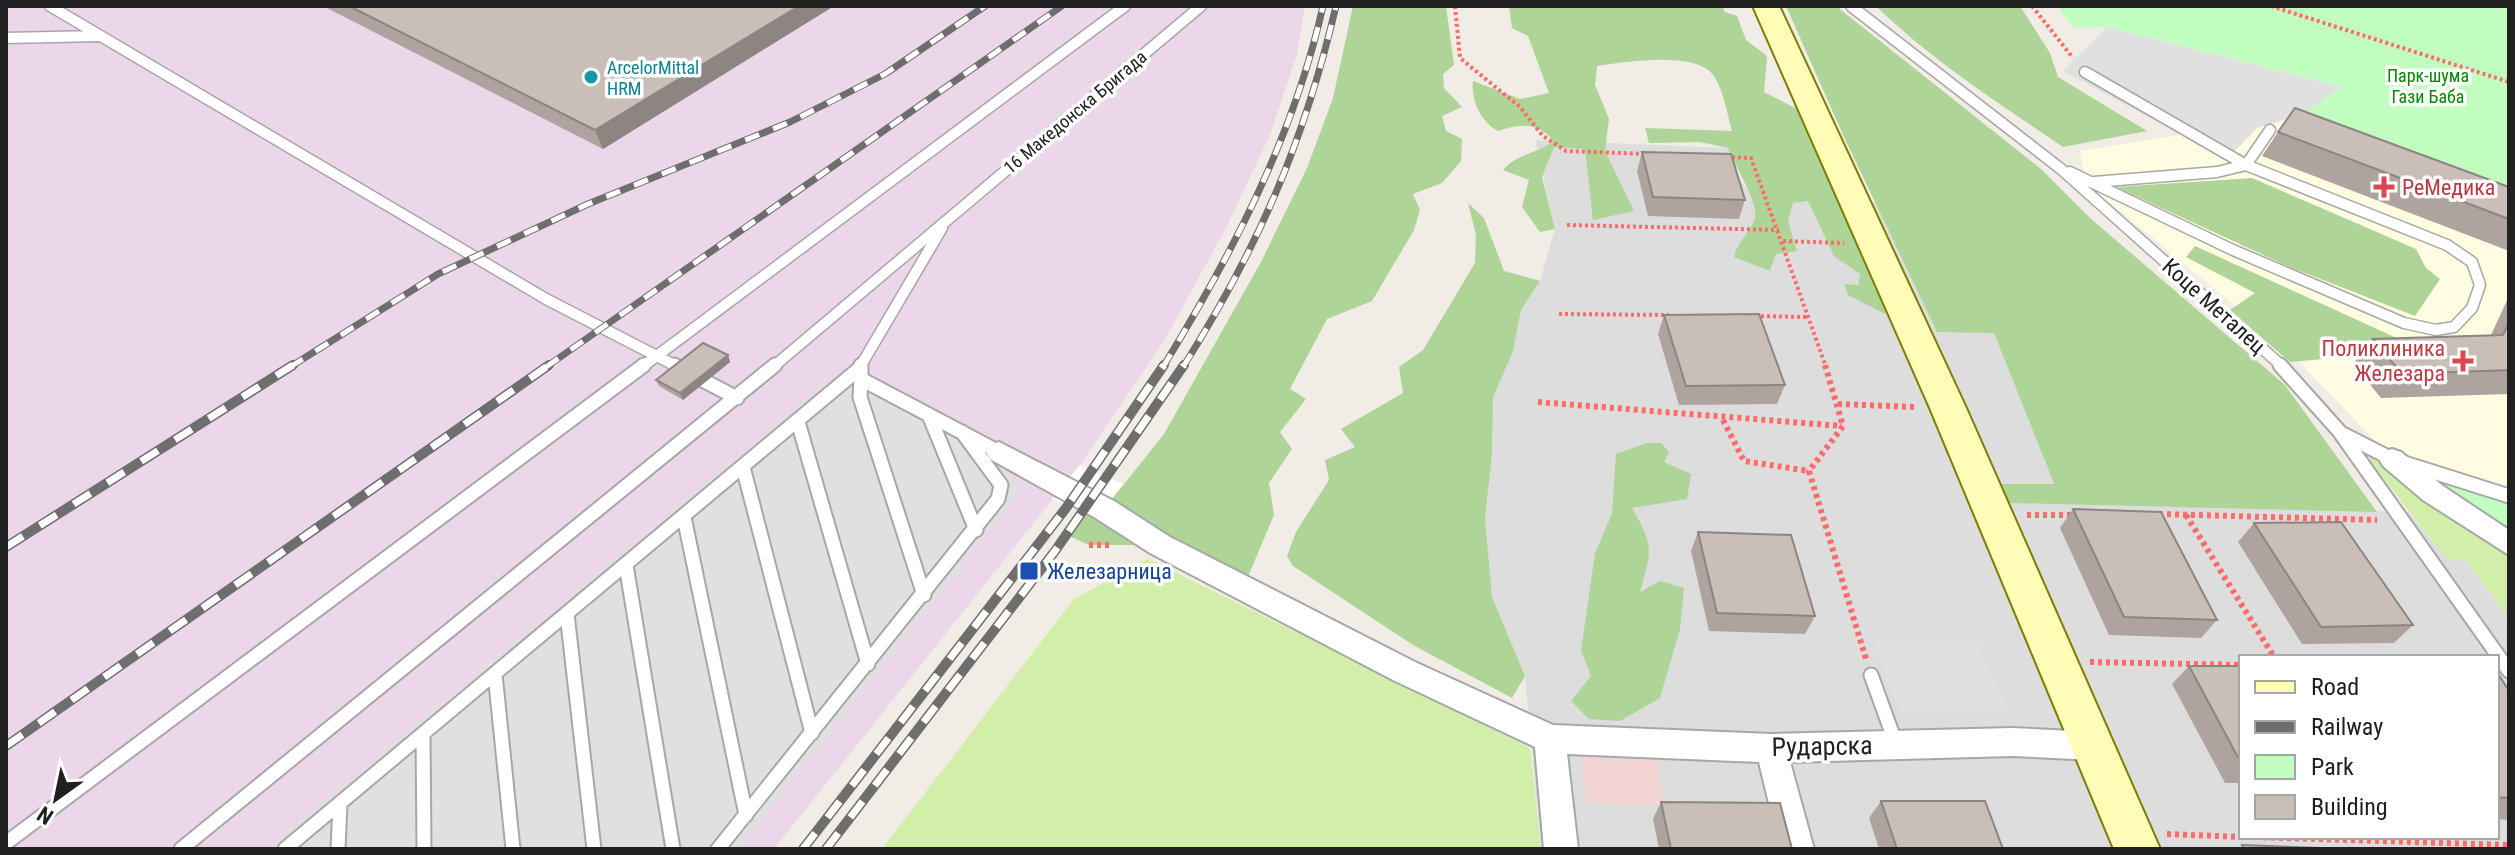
<svg xmlns="http://www.w3.org/2000/svg" width="2515" height="855" font-family="'Roboto Condensed',sans-serif">
  <rect width="100%" height="100%" fill="#f1ece6"/>
  <path fill="#dedddd" fill-rule="evenodd" d="M1535 140 1728 148 1741 181 1756 201 1875 202 1937 331 1994 333 2054 485 2008 503 2409 512 2446 558 2466 560 2509 620V849H1541L1525 676 1492 597 1485 518 1492 455 1493 398 1513 351 1521 310 1540 281 1555 229ZM2241 657H2497V837H2241Z"/>
  <path fill="#f3d4d5" d="M1581 757 1657 760 1664 806 1586 803Z"/>
  <path fill="#ebd7e9" d="M6 6H1305L1297 54 1270 135 1227 226 1164 341 1080 465 774 849H6Z"/>
  <path fill="#fffce1" d="M2292 117 2509 199V499L2392 459 2287 349 2086 183 2080 151Z"/>
  <path fill="#d1efa8" d="M2370 453 2509 544V620L2466 560 2446 558 2370 461Z
    M1148 559 1530 748 1541 849H882L1074 599Z"/>
  <path fill="#aed497" d="M1353 6H1446L1454 65 1443 74 1444 88 1462 107 1442 116 1446 131 1462 139 1461 161 1442 183 1413 194 1420 210 1414 230 1372 301 1327 319 1290 389 1306 399 1280 432 1292 449 1269 483 1274 515 1244 586 1160 545H1089L1067 535 1083 512 1097 518 1164 434 1261 262 1307 168 1333 98Z
    M1509 6H1722L1725 12 1737 16 1746 40 1767 56 1764 92 1801 111 1889 299 1885 314 1848 295 1844 284 1859 285 1860 274 1834 256 1808 201 1793 203 1788 221 1797 251 1776 254 1770 271 1734 257C1738 240 1750 234 1755 218 1759 204 1735 166 1728 148L1700 142 1649 143 1645 128 1732 131C1727 113 1724 92 1714 76 1697 50 1624 62 1597 66L1595 85 1609 119 1605 151 1634 211 1593 220 1585 149 1554 147 1542 177 1555 229 1540 232 1522 207 1529 180 1503 170C1516 154 1537 154 1553 141 1539 121 1518 124 1498 131 1480 121 1471 100 1473 81L1520 99 1549 93 1528 36 1512 28Z
    M1786 6H1836L2041 169 2090 218 2285 385 2377 512 2008 503 1999 484H2054L1994 333 1937 332 1844 137Z
    M1876 6H2020L2050 53 2058 77 2147 131 2063 147C1999 103 1932 61 1876 6Z
    M2252 178 2416 249 2426 268 2440 279 2415 316 2285 265 2116 187Z
    M1468 203 1484 218 1504 271 1540 281 1521 310 1513 351 1493 398 1492 455 1485 518 1492 597 1525 676 1512 698 1413 645 1293 566 1287 556 1296 532 1329 480 1325 460 1355 447 1341 429 1403 393 1399 367 1423 350 1475 263 1476 235Z
    M2195 246 2423 350 2290 362 2230 310 2255 293 2186 257Z
    M1647 443H1661L1669 452 1664 462 1691 474 1687 499 1632 508C1654 546 1652 550 1640 592L1660 581 1684 588 1680 629 1660 698 1620 721 1589 719 1571 701 1591 676 1581 651 1595 553 1612 514 1616 454Z"/>
  <path fill="#c1fec0" d="M2056 6H2509V199L2292 117 2339 86 2107 27 2074 28Z
    M2427 473 2509 501V544Z"/>
  <path fill="#e0e0e0" d="M2107 27 2341 87 2304 114 2257 128 2227 159 2063 71Z
    M843 369 999 452 1020 491 737 849H267Z
    M1976 640 2007 710 1900 712 1874 641Z"/>
  <path fill="#fff" d="M1080 465 1123 484 1096 518 1052 499Z"/>
  <g fill="none" stroke-linecap="round" stroke-linejoin="round">
    <g stroke="#a7a7a7" stroke-width="13">
      <path id="lane-far1" d="M50 6 546 299 678 367
        M1851 6 2061 169 2283 367
        M6 38 99 36
        M2085 72 2246 165 2270 130
        M2070 172 2233 250 2404 323 2436 330 2454 327 2472 308 2480 285 2472 262 2447 245 2246 165 2217 172 2094 182
        M642 367 1125 6
        M773 367 1201 6
        M860 367 942 228"/>
    </g>
    <g stroke="#a7a7a7" stroke-width="17">
      <path id="lane" d="M674 365 737 398
        M861 365V379L999 452
        M2280 365 2339 431 2509 671
        M861 379 860 397 924 595
        M929 415 976 530
        M798 422 868 664
        M2341 433 2392 459 2509 496
        M743 467 812 733
        M684 517 746 815
        M626 565 673 849
        M567 614 594 849
        M495 674 513 849
        M1871 675 1896 744
        M423 735 424 849
        M6 843 644 365
        M181 849 775 365
        M285 849 860 368
        M338 849 340 804
        M718 849 998 499 1001 485 962 432"/>
    </g>
    <g stroke="#a7a7a7" stroke-width="4">
      <path id="street" d="M999 442 1114 501 1170 537 1415 662 1553 725 1771 734 2013 728 2094 732 2105 736 2110 746 2105 756 2094 760 2013 756 1790 762 1814 849H1780L1759 762 1567 754 1578 849H1544L1535 747 1393 680 1150 553 1094 517 990 459 986 452 990 445Z
        M2392 449 2401 452 2443 486 2509 530V555L2423 500 2383 466 2379 459 2383 452Z"/>
    </g>
    <g stroke="#7c7e00" stroke-width="4">
      <path id="secondary" d="M1753 6H1779L1966 408 2160 849H2114L1930 408Z"/>
    </g>
    <path stroke="#ff6b69" stroke-width="4" stroke-dasharray="3 3" stroke-linecap="butt" d="M1455 6 1460 58 1520 107 1543 136 1566 151 1648 154
      M2032 6 2073 58
      M2271 6 2509 82
      M1726 157 1751 158 1826 367
      M1567 225 1779 230
      M1783 241 1844 243
      M1559 314 1669 315
      M1755 316 1806 317"/>
    <path stroke="#ff6b69" stroke-width="6" stroke-dasharray="4 4" stroke-linecap="butt" d="M1825 365 1843 426 1809 471 1866 659
      M1538 402 1842 426
      M1838 404 1915 407
      M1723 420 1744 461 1809 471
      M2159 514 2377 520
      M2027 515H2073
      M2186 515 2274 657
      M1089 545H1112
      M2090 662 2241 665
      M2167 834 2241 837
      M2255 837 2509 845"/>
    <use href="#lane-far1" stroke="#fff" stroke-width="10"/>
    <use href="#lane" stroke="#fff" stroke-width="13"/>
    <use href="#street" fill="#fff" fill-rule="evenodd"/>
    <use href="#secondary" fill="#fefcb6" fill-rule="evenodd"/>
    <g stroke="#6e6e6e" stroke-width="7">
      <path id="rail-far1" d="M290 367 438 274 588 204 790 122 885 74 985 6
        M546 367 1062 6
        M1163 367C1232 254 1294 136 1323 6
        M1183 367C1258 248 1304 143 1336 6"/>
    </g>
    <g stroke="#6e6e6e" stroke-width="10">
      <path id="rail" d="M6 547 293 365
        M6 746 549 365
        M803 849 1066 508 1164 365
        M826 849 1055 551 1184 365"/>
    </g>
    <use href="#rail-far1" stroke="#fff" stroke-width="5" stroke-dasharray="15" stroke-linecap="butt"/>
    <use href="#rail" stroke="#fff" stroke-width="7" stroke-dasharray="20" stroke-linecap="butt"/>
  </g>
  <path fill="#aea39e" d="M323 6H834L603 149Z
    M2278 132 2509 187V251L2262 156Z
    M1642 152 1745 200 1739 219 1648 216 1637 171Z
    M2509 296V394L2381 398 2353 364 2373 339 2491 335Z
    M1664 315 1785 385 1777 404 1679 405 1658 334Z
    M728 355 730 362 683 400 659 386 656 380Z
    M2073 509 2217 620 2201 638 2109 635 2060 528Z
    M2254 523 2413 625 2394 643 2302 644 2238 542Z
    M1698 532 1815 616 1805 634 1709 631 1691 551Z
    M2189 666H2241V783H2225L2172 684Z
    M2497 672 2509 691V820L2497 819Z
    M1881 801 2003 849H1879L1869 818Z
    M1661 802 1792 849H1659L1653 819Z"/>
  <path fill="#8d8581" d="M799 6H834L603 149 595 130Z
    M728 355 730 362 683 400 680 393Z"/>
  <path fill="#cabeb8" stroke="#8d8581" stroke-width="2" d="M349 6H799L595 130Z
    M2295 108 2509 187V219L2278 132Z
    M1642 152 1731 154 1745 200 1653 197Z
    M1759 314 1785 385 1686 386 1664 315Z
    M2509 322V370L2402 374 2373 339 2503 335Z
    M703 343 728 355 680 393 656 380Z
    M2073 509 2161 512 2217 620 2124 617Z
    M2341 522 2413 625 2321 627 2254 523Z
    M1698 532 1791 535 1815 616 1717 613Z
    M2189 666H2241V763Z
    M2497 672 2509 691V798L2497 797Z
    M1881 801H1985L2003 849H1897Z
    M1661 802 1780 803 1792 849H1671Z
    M2242 845 2350 849H2244Z"/>
  <circle fill="#0f9aa8" stroke="#fff" stroke-width="3" cx="591" cy="77" r="8"/>
  <g fill="#e0444e" stroke="#fff" stroke-width="3">
    <path d="M2380 175h8v8h8v8h-8v8h-8v-8h-8v-8h8z"/>
    <path d="M2459 349h8v8h8v8h-8v8h-8v-8h-8v-8h8z"/>
  </g>
  <rect fill="#1a4fb4" stroke="#fff" stroke-width="3" x="1019" y="561" width="20" height="20" rx="4"/>
  <g text-anchor="middle" dominant-baseline="central" stroke-width="7" stroke-linejoin="round" paint-order="stroke">
    <g font-size="18" fill="#0d838f" stroke="#fff" text-anchor="start">
      <text x="607" y="67">ArcelorMittal<tspan x="607" dy="21">HRM</tspan></text>
    </g>
    <g font-size="18" fill="#048903" stroke="#fff">
      <text x="2428" y="75">Парк-шума<tspan x="2428" dy="21">Гази Баба</tspan></text>
    </g>
    <g font-size="18" fill="#202020" stroke="#fff">
      <text transform="translate(1075 112) rotate(-40)">16 Македонска Бригада</text>
    </g>
    <g font-size="22" fill="#be3a42" stroke="#fff" text-anchor="start">
      <text x="2402" y="187">РеМедика</text>
      <text x="2445" y="348" text-anchor="end">Поликлиника<tspan x="2445" dy="25">Железара</tspan></text>
    </g>
    <g font-size="22" fill="#202020" stroke="#fff">
      <text transform="translate(2214 306) rotate(42)">Коце Металец</text>
    </g>
    <g font-size="22" fill="#164399" stroke="#fff" text-anchor="start">
      <text x="1047" y="571">Железарница</text>
    </g>
    <g font-size="26" fill="#202020" stroke="#fff">
      <text transform="translate(1822 746) rotate(-1)">Рударска</text>
    </g>
  </g>
  <rect width="2515" height="855" fill="none" stroke="#202020" stroke-width="16"/>
  <rect x="2239" y="655" width="260" height="184" fill="#ffffff" stroke="#a6a6a6" stroke-width="2"/>
  <rect x="2255" y="681" width="40" height="12" fill="#fefcb6" stroke="#a6a6a6" stroke-width="2"/>
  <text x="2311" y="695" font-size="24" fill="#202020">Road</text>
  <rect x="2255" y="721" width="40" height="12" fill="#6e6e6e" stroke="#a6a6a6" stroke-width="2"/>
  <text x="2311" y="735" font-size="24" fill="#202020">Railway</text>
  <rect x="2255" y="755" width="40" height="24" fill="#c1fec0" stroke="#a6a6a6" stroke-width="2"/>
  <text x="2311" y="775" font-size="24" fill="#202020">Park</text>
  <rect x="2255" y="795" width="40" height="24" fill="#cabeb8" stroke="#a6a6a6" stroke-width="2"/>
  <text x="2311" y="815" font-size="24" fill="#202020">Building</text>
  <g transform="translate(56 799) rotate(213)" stroke="#ffffff" stroke-width="6" paint-order="stroke">
  <path d="M0-6L14 30L0 20L-14 30Z" fill="#202020"/>
  <text y="-12" font-size="22" font-weight="bold" text-anchor="middle" fill="#202020">N</text>
  </g>
</svg>
